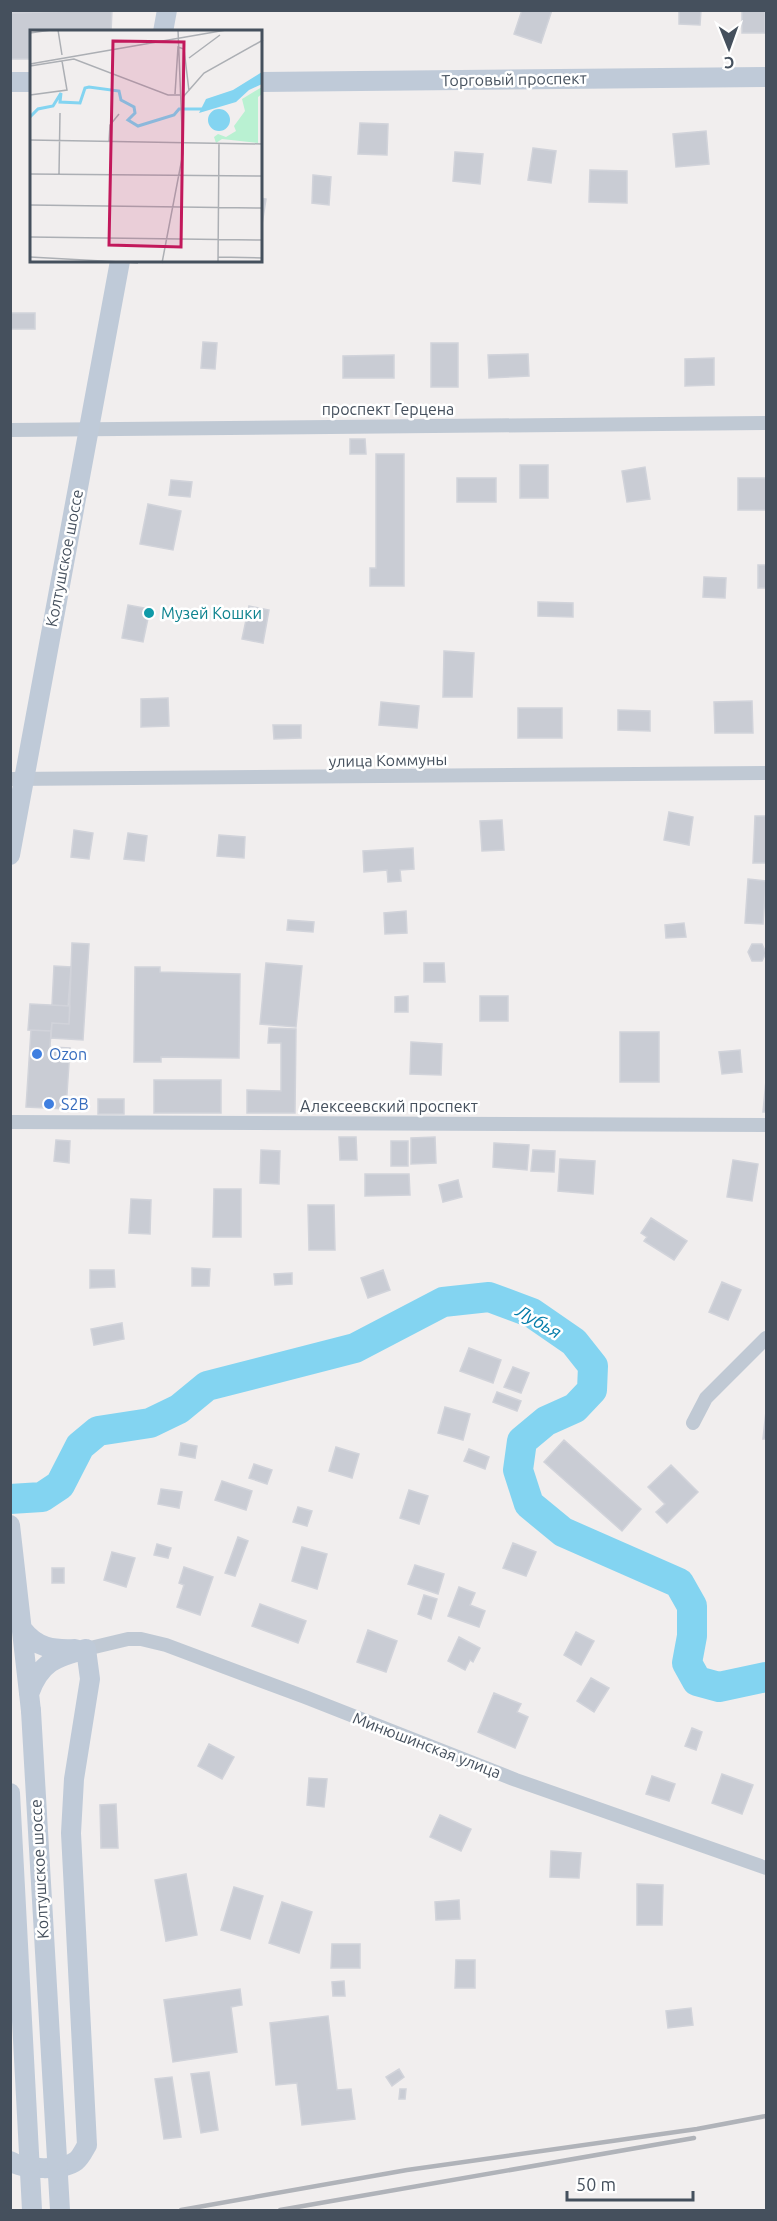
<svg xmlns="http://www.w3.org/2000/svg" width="777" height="2221" font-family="Ubuntu,sans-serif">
  <rect width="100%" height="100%" fill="#f1eeee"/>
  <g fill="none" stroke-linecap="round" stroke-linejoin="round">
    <path stroke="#83d4f1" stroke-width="30" d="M10 1499 42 1497 60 1485 80 1446 98 1431 150 1423 179 1409 207 1386 355 1348 443 1302 489 1297 532 1313 574 1342 593 1366 592 1390 575 1408 546 1421 522 1441 518 1470 529 1504 563 1532 679 1583 692 1606V1636L687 1663 697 1681 719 1687 766 1677"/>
  </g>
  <path fill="#c9ccd4" stroke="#d1d3da" stroke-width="1.5" d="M112 10 111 32H32V59H11L10 13Z
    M522 10H552L541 43 514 34Z
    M679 10H701L700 25 679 24Z
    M742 10H765V33H742Z
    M360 123 388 124 387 155 358 154Z
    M706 131 709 164 676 167 673 134Z
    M533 148 556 151 551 183 528 180Z
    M455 152 483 154 480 184 453 181Z
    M590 170 627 171V203L589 202Z
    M313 175 331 177 329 205 312 203Z
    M261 198 266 199 261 231Z
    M10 313H35V329H10Z
    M203 342 217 343 215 369 201 368Z
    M431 343H458V387H431Z
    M528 354 529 376 489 378 488 355Z
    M394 355V378H343V356Z
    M714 358V385L685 386V359Z
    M350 439H365L366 454H350Z
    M376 454H404V586H370V568H376Z
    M520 465H548V498H520Z
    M645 467 650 499 627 502 622 471Z
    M457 478H496V502H457Z
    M738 478H766V510H738Z
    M171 480 192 482 190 497 169 495Z
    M148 504 181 511 173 550 140 544Z
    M758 565H766V588H758Z
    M704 577 726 578 725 598 703 597Z
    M538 602 573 603V617L538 616Z
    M128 605 150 609 143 642 122 638Z
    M249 606 269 610 263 643 242 639Z
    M444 651 474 653 472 697H443Z
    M168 698 169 726 141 727V699Z
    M752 701 753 733H715L714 702Z
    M381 702 419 706 417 728 379 725Z
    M518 708H562V738H518Z
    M618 710 650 711V731L618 730Z
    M273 725H301V738L274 739Z
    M669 812 693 817 689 845 664 840Z
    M755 816H766V863H753Z
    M502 820 504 850 482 851 480 821Z
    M74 830 93 833 89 859 71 857Z
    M128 833 147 836 144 861 124 859Z
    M219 835 245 837 244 858 217 856Z
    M413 848 414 869 400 870 401 881 388 882 387 870 364 872 363 851Z
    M748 879 766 881 763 924 745 923Z
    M406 911 407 933 385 934 384 913Z
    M288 920 314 922 313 932 287 930Z
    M684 923 686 937 666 938 665 925Z
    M72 943 89 944 83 1040 51 1038 52 1023 69 1024Z
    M752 944H762L766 953 762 961H752L748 952Z
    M266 963 302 966 296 1027 260 1024Z
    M424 963H444L445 982H424Z
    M54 966 71 967 68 1006 52 1005Z
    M135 967H160V972L240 974 239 1058 161 1057V1062H134Z
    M408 996V1012H395V997Z
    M480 996H508V1021H480Z
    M30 1004 70 1006 69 1024 52 1023 51 1031 28 1030Z
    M269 1028 296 1029 295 1113H247V1090L281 1091V1043H268Z
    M31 1030 51 1031 50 1047 70 1048 66 1109 26 1107Z
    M620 1032H659V1082H620Z
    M411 1042 442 1044 441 1075 410 1074Z
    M740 1050 742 1072 722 1074 719 1052Z
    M154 1080H221V1113H154Z
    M766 1080V1112H763Z
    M98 1099H124V1114H98Z
    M339 1137H356L357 1160H340Z
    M435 1137 436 1163 411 1164V1138Z
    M56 1140 70 1141 69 1163 54 1161Z
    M391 1141H408V1166H391Z
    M494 1143 529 1145 527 1170 493 1167Z
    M261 1150 280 1151 279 1184 260 1183Z
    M533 1150 555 1151 554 1172 531 1171Z
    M560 1159 595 1161 593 1194 558 1191Z
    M733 1160 758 1164 752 1201 727 1197Z
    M365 1174H409L410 1195 365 1196Z
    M458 1180 462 1197 443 1202 439 1185Z
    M214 1189H241V1237H213Z
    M131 1199 151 1200 150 1234 129 1233Z
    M308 1205H334L335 1250H309Z
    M651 1218 687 1241 674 1260 644 1241 647 1237 641 1233Z
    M192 1268 210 1269 209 1286H192Z
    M90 1270H114L115 1287 90 1288Z
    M383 1270 390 1290 368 1298 361 1278Z
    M292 1273V1284L275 1285 274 1274Z
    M722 1282 741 1290 728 1320 709 1312Z
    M122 1323 124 1339 94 1345 91 1329Z
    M469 1348 501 1360 493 1383 460 1371Z
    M513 1367 529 1373 521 1393 504 1387Z
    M497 1392 521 1401 517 1411 493 1402Z
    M445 1407 470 1414 463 1440 438 1433Z
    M766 1411V1439H763Z
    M564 1440 641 1509 622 1531 544 1462Z
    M181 1443 197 1446 195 1458 179 1455Z
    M336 1447 359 1454 352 1478 329 1471Z
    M469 1449 489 1457 485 1469 464 1461Z
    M254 1464 272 1470 267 1484 249 1478Z
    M671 1465 698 1492 667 1523 656 1512 665 1504 648 1487Z
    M222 1481 252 1491 246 1510 215 1500Z
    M161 1489 182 1492 179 1508 158 1504Z
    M409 1490 428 1496 419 1524 400 1518Z
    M298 1507 312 1511 307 1526 293 1522Z
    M238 1537 248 1541 235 1576 225 1573Z
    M513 1543 536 1552 526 1576 503 1568Z
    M157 1544 171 1548 168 1558 154 1555Z
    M302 1547 327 1554 317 1589 292 1581Z
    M112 1552 135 1558 126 1587 104 1580Z
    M415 1565 444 1574 438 1594 408 1584Z
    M184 1567 213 1577 200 1615 177 1607 184 1585 179 1583Z
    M52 1568H64V1583H52Z
    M459 1587 475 1593 470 1605 485 1611 479 1627 448 1616Z
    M424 1595 437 1599 431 1619 418 1614Z
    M260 1604 306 1621 298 1643 252 1626Z
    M368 1630 397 1641 386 1672 357 1662Z
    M576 1632 594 1641 581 1665 564 1655Z
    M459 1637 480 1648 473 1662 470 1660 465 1670 448 1661Z
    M591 1678 609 1688 594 1712 577 1701Z
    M494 1693 521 1704 517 1712 528 1717 515 1748 478 1732Z
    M692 1728 702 1732 696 1750 685 1746Z
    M209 1744 234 1757 222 1779 198 1766Z
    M722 1774 753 1785 742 1814 712 1803Z
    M652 1776 675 1784 669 1801 646 1794Z
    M309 1778 327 1779 324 1807 307 1805Z
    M116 1804 118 1848H101L100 1805Z
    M440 1815 471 1829 461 1851 430 1837Z
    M551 1851 581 1853 579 1878 550 1877Z
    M186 1874 197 1935 166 1941 155 1880Z
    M637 1884 663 1885 662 1925H637Z
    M234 1887 263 1896 250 1939 221 1930Z
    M459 1900 460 1919 436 1920 435 1902Z
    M282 1902 312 1912 299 1953 269 1943Z
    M332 1944H360V1968H331Z
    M456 1960H475V1988H455Z
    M344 1981 345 1996H333L332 1982Z
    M240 1989 242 2005 231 2007 237 2052 173 2062 164 2000Z
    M691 2008 693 2025 668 2028 666 2011Z
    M328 2016 337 2090 351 2089 355 2119 302 2125 297 2083 276 2085 270 2023Z
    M399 2069 404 2077 392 2086 386 2077Z
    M209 2072 218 2130 201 2133 191 2074Z
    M172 2077 181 2137 164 2139 155 2079Z
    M400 2089H406L405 2099H399Z"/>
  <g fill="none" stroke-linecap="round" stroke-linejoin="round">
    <path stroke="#c0c9d4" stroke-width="14" d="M10 430 766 423
      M10 779 766 773
      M10 1122 766 1125
      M693 1423 706 1398 766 1338
      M86 1649 128 1639H141L166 1645 305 1697 516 1780 766 1868"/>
    <path stroke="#bfcad8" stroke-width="20" d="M163 32 167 10
      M10 82H32
      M261 82 766 77
      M10 855 120 261
      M10 1525 31 1711
      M23 1630C37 1648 53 1650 75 1649
      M29 1694C40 1662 56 1657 86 1649
      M10 2161C24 2170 63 2171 76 2161 81 2157 84 2150 87 2145L71 1833 74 1779 90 1679 86 1649"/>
    <path stroke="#b0b3b9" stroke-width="4.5" d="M181 2210 407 2170 697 2129 766 2116
      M280 2210 694 2138"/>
    <path stroke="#bfcad8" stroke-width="20" d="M31 1711 60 2210
      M10 1793 32 2210"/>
  </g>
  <circle fill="#0f9aa8" stroke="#fff" stroke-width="2" cx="149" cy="613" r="6"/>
  <g fill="#3f7fe0" stroke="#fff" stroke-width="2">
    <circle cx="37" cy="1054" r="6"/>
    <circle cx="49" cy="1104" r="6"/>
  </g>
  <g text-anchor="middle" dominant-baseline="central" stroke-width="5" stroke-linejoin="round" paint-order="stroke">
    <g font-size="16" fill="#45505d" stroke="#fff">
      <text transform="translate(514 79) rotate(-1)">Торговый проспект</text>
      <text x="388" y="409">проспект Герцена</text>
      <text transform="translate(64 558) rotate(-79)">Колтушское шоссе</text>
      <text transform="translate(388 760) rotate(-1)">улица Коммуны</text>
      <text x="389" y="1106">Алексеевский проспект</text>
      <text transform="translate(427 1745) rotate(21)">Минюшинская улица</text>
      <text transform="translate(39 1869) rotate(-93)">Колтушское шоссе</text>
    </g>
    <g font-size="16" fill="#0d838f" stroke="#fff" text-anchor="start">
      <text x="161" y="613">Музей Кошки</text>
    </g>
    <g font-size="16" fill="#366cbe" stroke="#fff" text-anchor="start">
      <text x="49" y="1054">Ozon</text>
      <text x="61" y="1104">S2B</text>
    </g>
    <g font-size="18" font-style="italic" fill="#047ca9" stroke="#fff">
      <text transform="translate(539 1321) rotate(30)">Лубья</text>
    </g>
  </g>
  <g transform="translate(30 30)">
    <rect width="232" height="232" fill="#f1eeee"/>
    <path d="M232 57V64L228 67V113L192 109 186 113 184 107 188 104 196 107 206 101 204 96 215 81 212 69Z" fill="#b9f1d2"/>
    <path d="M232 42V54L219 60 206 72 169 83 176 69 203 60ZM178 90a11 11 0 1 1 22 0a11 11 0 1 1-22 0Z" fill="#83d4f1"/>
    <path fill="none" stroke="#83d4f1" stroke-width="3" d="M0 87 8 79 23 76 31 63 30 72 50 73 55 58 59 57 89 61 91 70 104 77 105 83 98 90 108 96 144 85 149 79H172"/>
    <path fill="none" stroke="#acafb4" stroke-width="1.5" d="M28 0 32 25M0 3 21 0M159 28 190 5M0 34 196 0M0 36 44 29 138 65H150M145 64 148 17 154 19 159 61M0 65 37 60 32 31M153 67 174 43 233 10M0 110 233 114M79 112 80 95 89 84M0 144 233 146M29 144 30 83M0 175 233 178M0 207 233 210M0 227 108 233M188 227 233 228M132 233 153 123 148 0M188 233 189 113"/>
    <path fill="#c2185b" fill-opacity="0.15" stroke="#c2185b" stroke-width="3" d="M83 11 154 12 151 217 79 215Z"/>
    <rect width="232" height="232" fill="none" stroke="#45505d" stroke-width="3"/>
  </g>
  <rect width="777" height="2221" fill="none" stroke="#45505d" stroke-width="24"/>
  <g transform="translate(729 48) rotate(179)" stroke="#ffffff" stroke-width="4.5" paint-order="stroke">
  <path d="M0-4.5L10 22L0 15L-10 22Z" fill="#45505d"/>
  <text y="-9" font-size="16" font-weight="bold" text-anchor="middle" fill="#45505d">С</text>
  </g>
  <path d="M567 2191v9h126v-9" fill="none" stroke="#45505d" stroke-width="3"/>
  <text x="576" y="2191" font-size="18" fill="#45505d" stroke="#ffffff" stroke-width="4.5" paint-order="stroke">50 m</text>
</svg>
